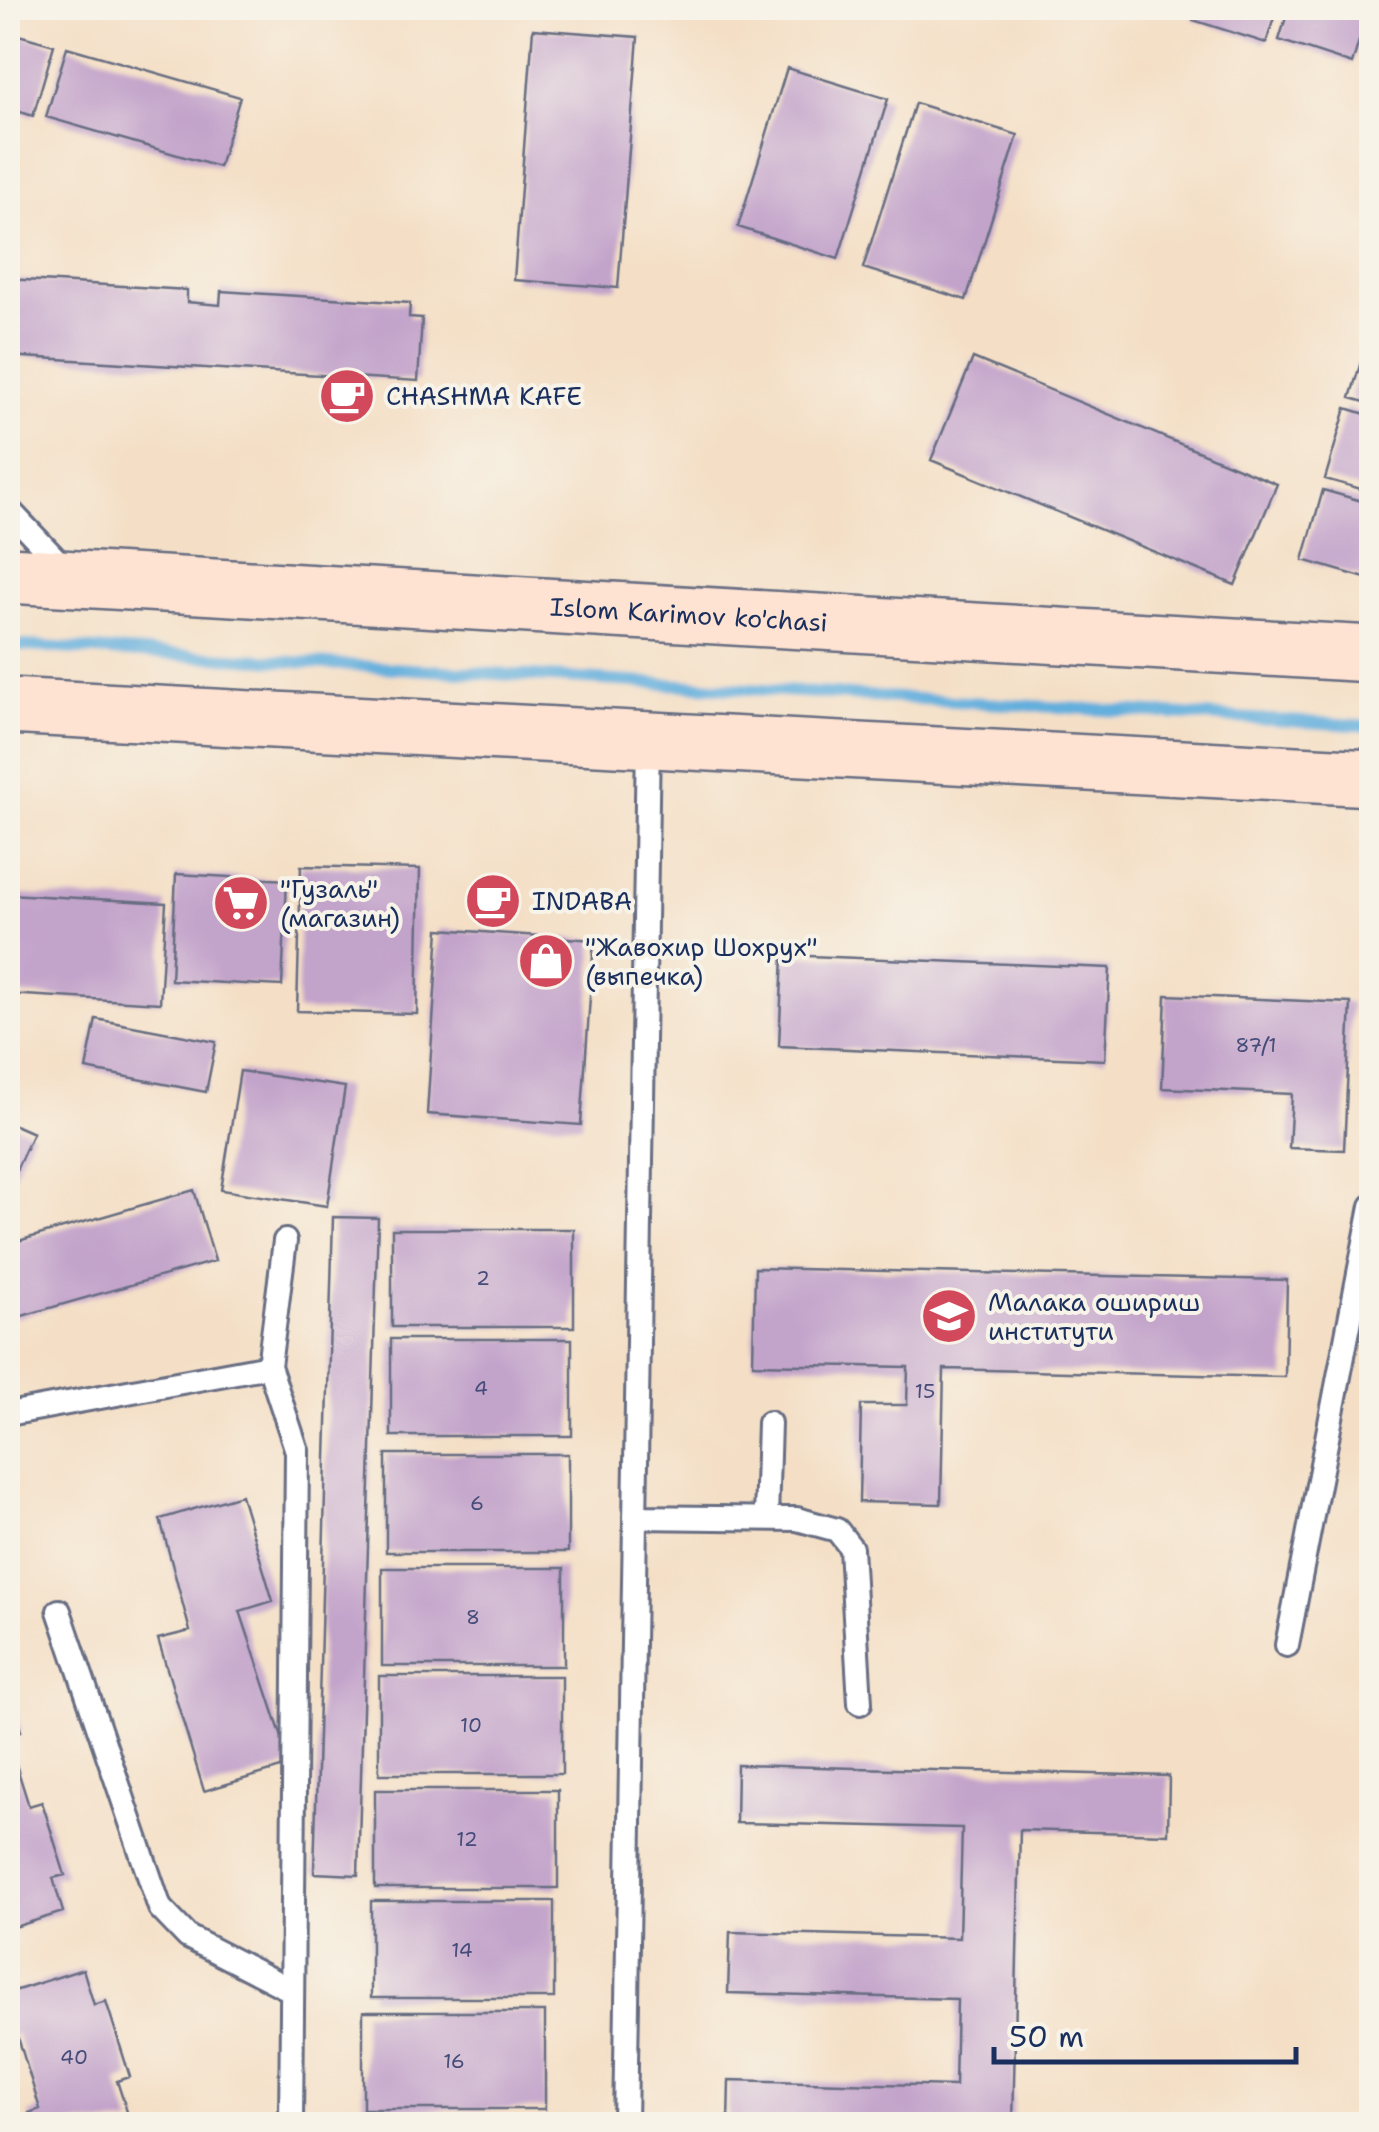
<svg xmlns="http://www.w3.org/2000/svg" width="1379" height="2132" font-family="'Shantell Sans',sans-serif">
  <rect width="100%" height="100%" fill="#f7f3e8"/>
  <filter id="ink" filterUnits="userSpaceOnUse"><feTurbulence type="fractalNoise" baseFrequency=".01" numOctaves="2"/><feDisplacementMap in="SourceGraphic" scale="20" xChannelSelector="R" yChannelSelector="G"/><feConvolveMatrix kernelMatrix="1 2 1 2 8 2 1 2 1" color-interpolation-filters="sRGB"/></filter>
  <filter id="wash" filterUnits="userSpaceOnUse"><feTurbulence type="fractalNoise" baseFrequency=".0048" numOctaves="4" result="noise"/><feDisplacementMap in="SourceGraphic" scale="40" xChannelSelector="R" yChannelSelector="G"/><feGaussianBlur stdDeviation="2.25" result="paint"/><feColorMatrix in="noise" values="0 0 0 0 0 0 0 0 0 0 0 0 0 0 0 0 0 1.4 0 .05"/><feComposite in="paint" operator="in"/></filter>
  <g filter="url(#wash)">
    <rect width="100%" height="100%" fill="#f4dfc6"/>
    <g fill="none" stroke-linecap="round" stroke-linejoin="round">
      <path stroke="#64afdd" stroke-width="12" d="M8 645 1372 726"/>
    </g>
    <g id="blocks">
      <path fill="#c2a3ca" d="M1197 8H1277L1266 43 1193 20Z
        M1289 8H1369L1352 64 1279 40Z
        M533 29 638 37 618 288 514 280Z
        M8 32 54 45 33 116 8 108Z
        M67 47 240 97 219 167 46 117Z
        M787 68 888 99 838 259 738 227Z
        M915 103 1018 135 966 300 863 268Z
        M8 279 187 290V302L220 305 221 291 410 303 409 317 422 318 418 381 8 356Z
        M1372 326V404L1350 398Z
        M973 358 1277 484 1235 585 931 460Z
        M1346 408 1372 416V492L1325 479Z
        M1323 490 1372 504V580L1303 560Z
        M301 866 420 869 417 1014 297 1011Z
        M176 874 287 880 282 986 171 980Z
        M8 894 166 903 160 1003 8 994Z
        M439 929 594 940 581 1125 427 1114Z
        M783 955 1110 968 1105 1060 779 1046Z
        M1166 995 1351 1003 1344 1150 1289 1148 1292 1094 1162 1088Z
        M96 1019 216 1042 206 1092 86 1069Z
        M240 1071 345 1087 327 1206 221 1190Z
        M8 1122 33 1133 8 1188Z
        M194 1190 215 1261 15 1318 8 1294V1244Z
        M333 1217 378 1218 358 1875 314 1873Z
        M392 1229H574V1327H392Z
        M755 1268 1287 1280 1285 1377 944 1369 941 1504 859 1502 861 1405H907L908 1367 753 1364Z
        M391 1339H572V1436H391Z
        M386 1454H568V1552H386Z
        M241 1495 273 1601 240 1611 291 1765 204 1791 158 1639 190 1631 160 1519Z
        M382 1568H564V1666H382Z
        M379 1676H562V1774H379Z
        M8 1690 21 1731 8 1735Z
        M8 1739 29 1806 42 1802 65 1875 53 1878 63 1912 8 1929Z
        M737 1765 1169 1776 1168 1834 1020 1830 1013 2124H728L729 2080 955 2086 957 1999 728 1993 730 1932 959 1938 962 1828 736 1823Z
        M375 1790H558V1888H375Z
        M371 1901H554V1998H371Z
        M83 1969 94 2005 106 2001 130 2077 117 2081 131 2124H32L29 2113 40 2109 17 2034 8 2037V1993Z
        M363 2012H545V2109H363Z"/>
    </g>
  </g>
  <g filter="url(#ink)">
    <use href="#blocks" fill-opacity="0" stroke="#676d82" stroke-width="2.5"/>
    <g fill="none" stroke-linecap="round" stroke-linejoin="round">
      <g stroke="#676d82" stroke-width="28">
        <path id="lane" d="M8 509 65 569
          M269 1366 297 1451 291 2124
          M8 1414 269 1366 285 1241
          M635 1517 797 1519 837 1530 851 1548 860 1703
          M766 1518 769 1423
          M59 1611 160 1908 188 1937 289 1989
          M1287 1645 1372 1206
          M625 2124 648 740"/>
      </g>
      <g stroke="#676d82" stroke-width="60">
        <g id="secondary">
          <path id="s1" d="M8 575 1372 654"/>
          <path d="M8 706 1372 778"/>
        </g>
      </g>
      <use href="#lane" stroke="#fff" stroke-width="22"/>
      <use href="#secondary" stroke="#fee3d2" stroke-width="55"/>
    </g>
  </g>
  <defs>
    <g id="cafe-disc" transform="scale(2.875)"><circle r="9.5" fill="#d1495b" stroke="#f7f3e8"/><path d="M-5.5-4.5H6V0H3Q3 3.5 0 3.5H-2.5Q-5.5 3.5-5.5 0ZM3-3.2v2h1.7v-2ZM-6 4.5H4V6H-6Z" fill="#fff"/></g>
    <g id="supermarket-disc" transform="scale(2.875)"><circle r="9.5" fill="#d1495b" stroke="#f7f3e8"/><path d="M-6-5.5h2.5l.6 2H6L4.5 2H-2.5L-4.4-4H-6ZM-1.5 3.2a1.3 1.3 0 1 0 .1 0ZM3 3.2a1.3 1.3 0 1 0 .1 0Z" fill="#fff"/></g>
    <g id="shop-disc" transform="scale(2.875)"><circle r="9.5" fill="#d1495b" stroke="#f7f3e8"/><path d="M-5-2.5h2.3a2.7 3.5 0 0 1 5.4 0H5L5.5 6h-11ZM-1.5-2.5h3a1.5 2.3 0 0 0-3 0Z" fill="#fff"/></g>
    <g id="school-disc" transform="scale(2.875)"><circle r="9.5" fill="#d1495b" stroke="#f7f3e8"/><path d="M0-5L7-2L0 1L-7-2ZM-4 1L0 2.5L4 1V4Q0 6-4 4Z" fill="#fff"/></g>
  </defs>
  <g fill-rule="evenodd">
    <use href="#cafe-disc" x="347" y="396"/>
    <use href="#cafe-disc" x="493" y="901"/>
    <use href="#supermarket-disc" x="241" y="903"/>
    <use href="#shop-disc" x="546" y="961"/>
    <use href="#school-disc" x="949" y="1316"/>
  </g>
  <g text-anchor="middle" dominant-baseline="central" stroke-width="8" stroke-linejoin="round" paint-order="stroke">
    <g font-size="20" fill="#454c79">
      <text x="1256" y="1045">87/1</text>
      <text x="483" y="1278">2</text>
      <text x="481" y="1388">4</text>
      <text x="925" y="1391">15</text>
      <text x="477" y="1503">6</text>
      <text x="473" y="1617">8</text>
      <text x="471" y="1725">10</text>
      <text x="467" y="1839">12</text>
      <text x="462" y="1950">14</text>
      <text x="74" y="2057">40</text>
      <text x="454" y="2061">16</text>
    </g>
    <g font-size="25" fill="#1b2f5e" stroke="#f7f3e8" text-anchor="start">
      <text x="386" y="396">CHASHMA KAFE</text>
      <text x="280" y="889">"Гузаль"<tspan x="280" dy="29">(магазин)</tspan></text>
      <text x="532" y="901">INDABA</text>
      <text x="585" y="947">"Жавохир Шохрух"<tspan x="585" dy="29">(выпечка)</tspan></text>
      <text x="988" y="1302">Малака ошириш<tspan x="988" dy="29">институти</tspan></text>
    </g>
    <g font-size="25" fill="#1b2f5e" stroke="#f7f3e8">
      <text stroke="none"><textPath href="#s1" startOffset="682">Islom Karimov ko'chasi</textPath></text>
    </g>
  </g>
  <rect width="1379" height="2132" fill="none" stroke="#f7f3e8" stroke-width="40"/>
  <path d="M994 2047v15h302v-15" fill="none" stroke="#1b2f5e" stroke-width="5"/>
  <text x="1009" y="2047" font-size="30" fill="#1b2f5e" stroke="#f7f3e8" stroke-width="8" paint-order="stroke">50 m</text>
</svg>
